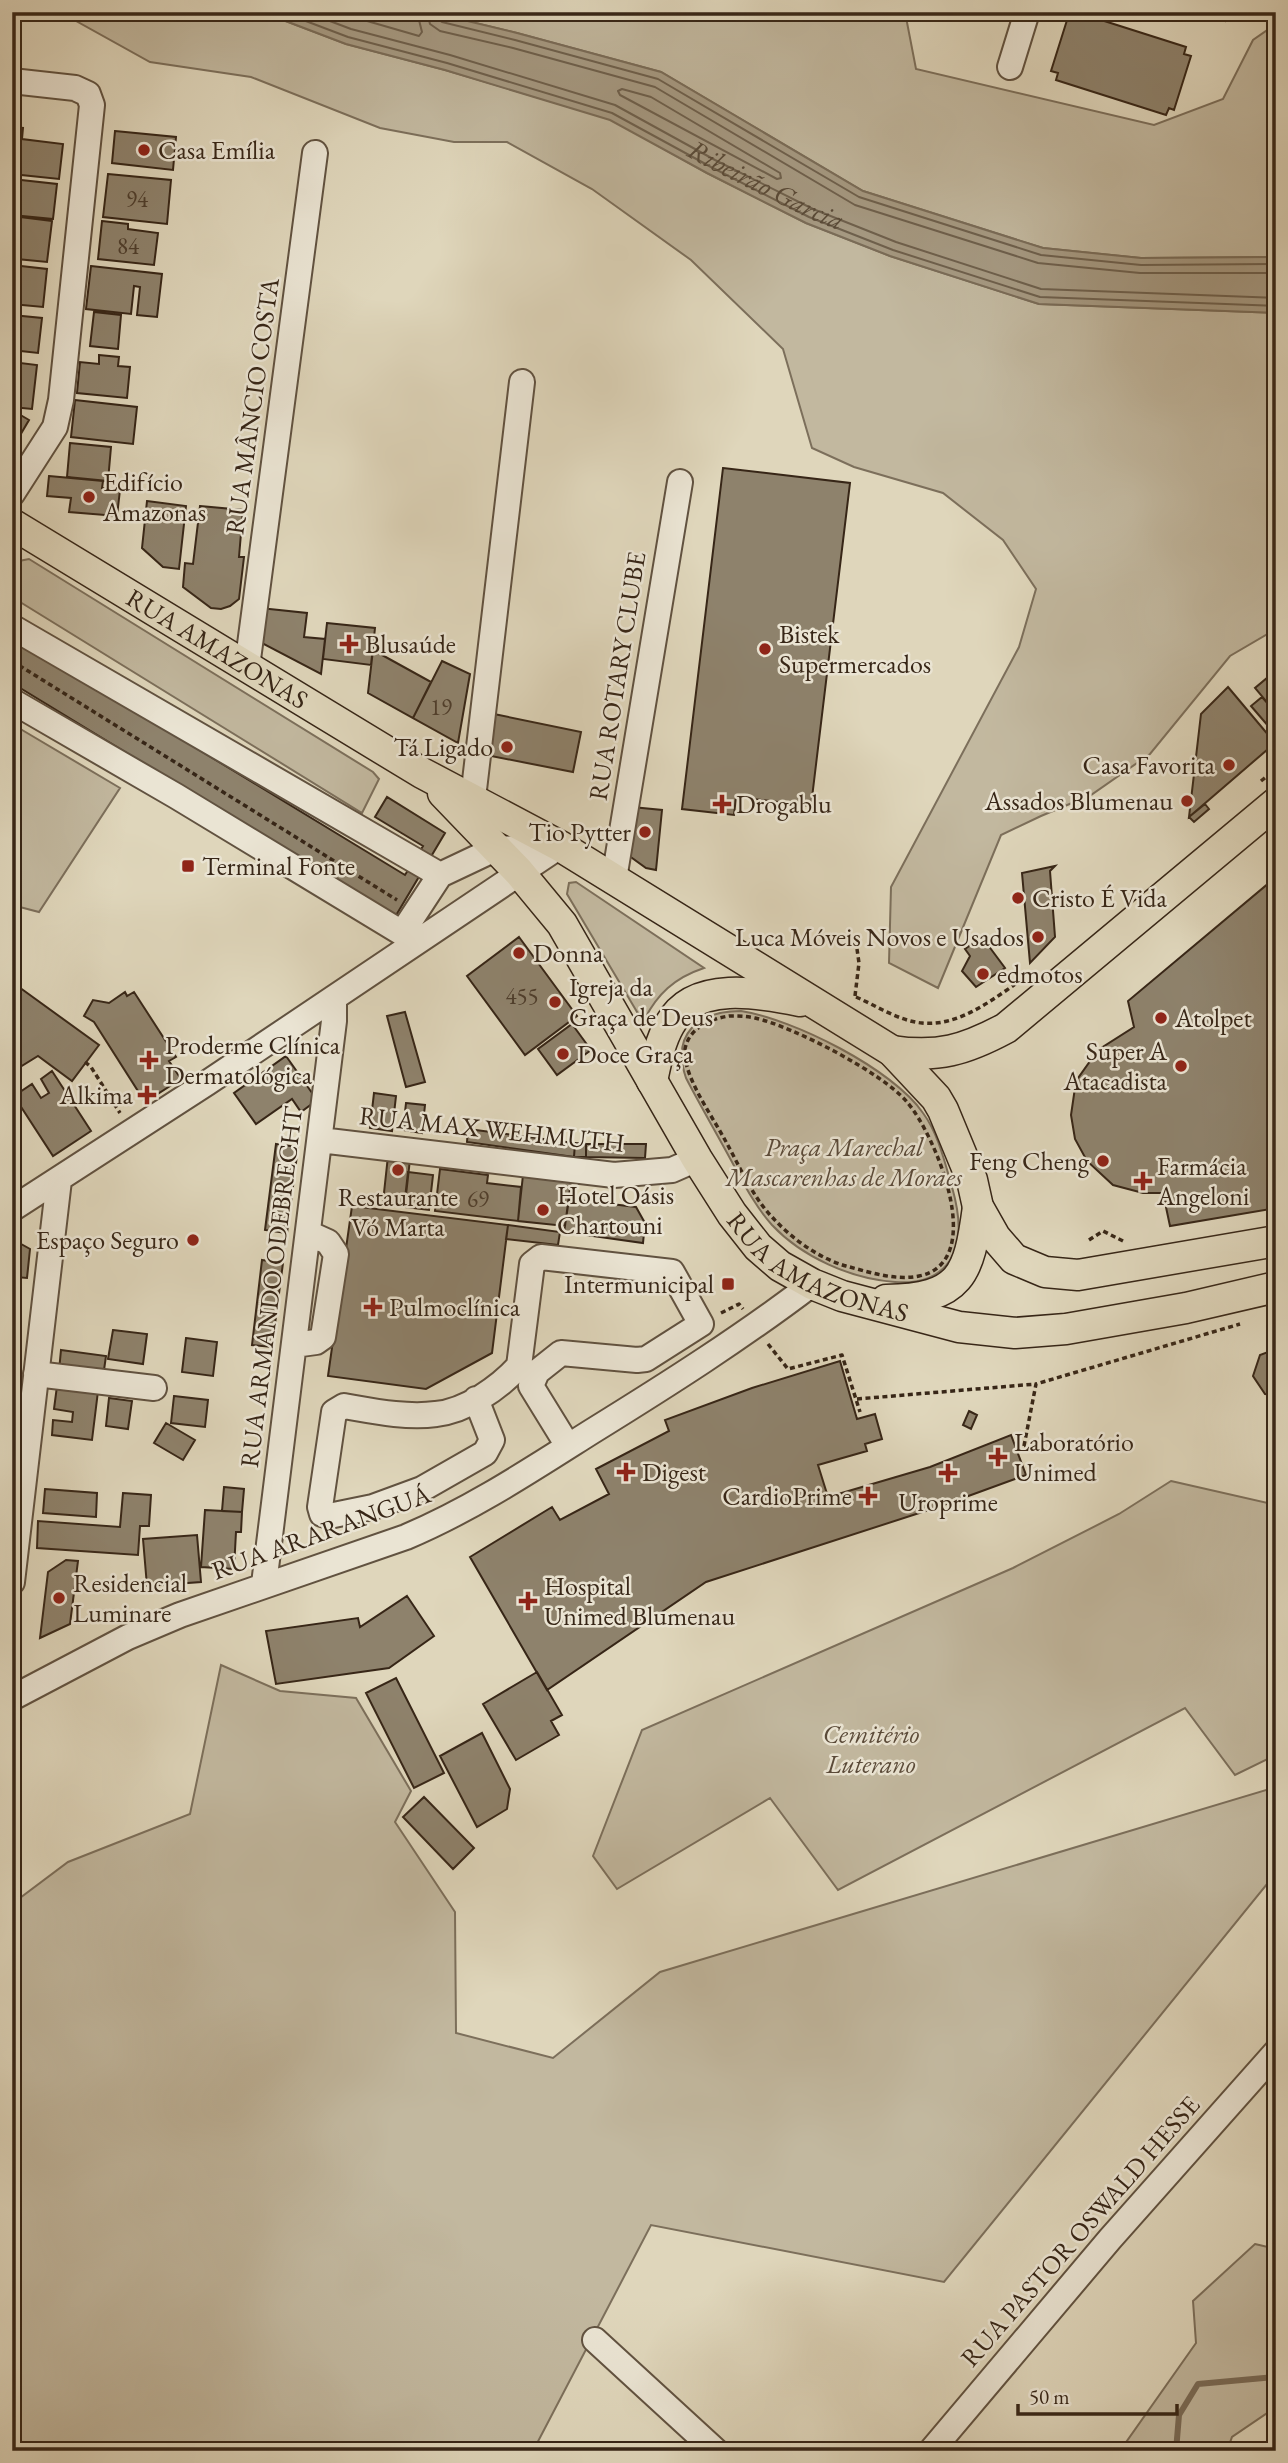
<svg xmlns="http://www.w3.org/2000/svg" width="1288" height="2463" font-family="'EB Garamond',serif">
  <rect width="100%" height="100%" fill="#dfd6bb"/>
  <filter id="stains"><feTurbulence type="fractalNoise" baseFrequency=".00286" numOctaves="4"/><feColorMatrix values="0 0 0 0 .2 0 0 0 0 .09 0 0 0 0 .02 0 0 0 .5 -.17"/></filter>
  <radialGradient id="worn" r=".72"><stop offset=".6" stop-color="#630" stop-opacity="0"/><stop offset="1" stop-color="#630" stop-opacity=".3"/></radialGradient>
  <path fill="#c2b89f" stroke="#7c6f5b" stroke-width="2" d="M60 12H262L346 44 445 70 610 119 707 173 806 223 890 256 1039 304 1276 313V629L1230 656 1150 754 1091 795 1041 816 1001 835 938 988 889 963 891 887 1019 647 1036 589 1003 540 943 493 854 467 812 448 783 349 691 260 592 189 507 142H454L380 128 251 77 150 62Z
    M430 12H905L916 69 1154 125 1223 99 1253 40 1276 24V257L1141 258 1043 248 863 191 661 72 517 33Z
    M29 559 373 772 379 779 362 813 12 597V572L19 561Z
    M12 724 120 788 39 912 12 905Z
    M576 882 704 968C674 978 657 994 643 1022L567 894 569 883Z
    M741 1011C793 1019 893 1069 923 1113 938 1133 945 1163 952 1187 958 1208 963 1235 953 1255 942 1278 918 1284 895 1282 851 1279 802 1257 772 1225 755 1206 744 1184 732 1162 717 1134 701 1107 686 1078 671 1034 698 1011 741 1011Z
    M1171 1481 1276 1505V1755L1235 1775 1185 1708 838 1890 770 1798 617 1889 593 1856 642 1730 1013 1568 1119 1514Z
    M221 1665 280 1691 356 1698 411 1791 395 1822 455 1912 456 2033 553 2058 660 1972 1276 1787V1873L944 2282 651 2225 533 2451H12V1904L68 1862 190 1814Z
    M1255 2244 1276 2249V2407L1232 2437 1227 2451H1123L1122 2448 1196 2343 1193 2301Z"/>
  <path fill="#a69a83" stroke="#7a6c58" stroke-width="2" d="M262 12H430L517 33 661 72 863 191 1043 248 1141 258 1276 257V313L1039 304 890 256 806 223 707 173 610 120 445 70 346 44Z"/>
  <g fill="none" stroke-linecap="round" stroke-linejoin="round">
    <g stroke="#6e604d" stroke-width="2">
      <path d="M282 12 348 37 447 63 612 113 711 167 809 217 893 250 1040 297 1276 306"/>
      <path id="s1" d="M306 12 351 29 450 55 615 105 715 160 813 209 896 242 1041 289 1276 298"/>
      <path d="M336 12 419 36 422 32 417 12"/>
      <path d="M427 12 430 24 440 31 513 48 655 87 855 205 1038 263 1140 273H1276"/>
      <path d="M436 12 437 18 442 22 515 40 658 79 859 197 1041 255 1141 265 1276 264"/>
      <path d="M622 89 651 97 780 173 781 178 777 179 620 95 618 91Z"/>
    </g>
    <path stroke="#7a6c58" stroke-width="6" d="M1176 2451 1179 2415 1198 2384 1276 2377"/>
  </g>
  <path fill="#8e826c" stroke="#372617" stroke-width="2" d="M1076 12 1186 47 1184 54 1191 56 1174 110 1169 108 1166 115 1056 80 1058 73 1051 71 1068 17 1074 19Z
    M1196 12H1228L1225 21Z
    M12 127 23 128 22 139 63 144 59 179 12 174Z
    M115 131 176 137 173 170 112 163Z
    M108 174 171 180 167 224 103 217Z
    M12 179 57 184 53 219 12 215Z
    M12 216 52 221 47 262 17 259 18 251 12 250Z
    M102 221 128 224V229L158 233 154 265 98 259Z
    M12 265 47 269 43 307 12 304Z
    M91 266 162 274 157 317 137 315 140 287 134 286 131 314 86 309Z
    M94 312 121 315 118 349 90 346Z
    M12 315 42 318 38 353 12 350Z
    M99 355 119 357 118 366 130 367 127 398 77 393 80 362 99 364Z
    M12 362 37 365 32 409 12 407Z
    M75 400 137 407 133 444 71 437Z
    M12 410 29 420 12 449Z
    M70 443 111 447 108 481 67 477Z
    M723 468 850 483 811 806 736 797 734 815 682 809Z
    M49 476 103 481 102 488 120 490 117 516 69 512 71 498 47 496Z
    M147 501 186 506 179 569 163 567 142 548Z
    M200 506 243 510 239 557H244L239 599 230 606 221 609 211 608 183 587 185 563 193 564Z
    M260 608 307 613 304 637 325 639 321 674 256 640Z
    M327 623 375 628 371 665 323 659Z
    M12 636 405 875 423 846 375 817 387 797 445 833 395 917 12 683Z
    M373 650 431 682 413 718 368 693Z
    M442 661 470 674 458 743 413 718Z
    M1267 678 1276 688V713L1255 688Z
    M1228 687 1275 743 1189 817 1201 714Z
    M1262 697 1276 713V735L1251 706Z
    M494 714 581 732 573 772 486 755Z
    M1205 804 1209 809 1194 822 1189 817Z
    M632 807 662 810 656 870 646 868 628 855Z
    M1055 866 1050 871 1055 937 1030 963 1022 873Z
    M1276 877V1208L1170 1226 1163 1193H1143L1113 1185 1087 1161 1075 1139 1071 1115 1076 1081 1098 1050 1134 1027 1128 1001Z
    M519 937 577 1016 525 1055 467 976Z
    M982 937 1005 968 976 987 962 971 970 956 965 949Z
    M12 982 99 1045 72 1081 38 1056 12 1072Z
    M125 992 127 996 134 992 176 1057 169 1061 181 1079 145 1102 94 1022 84 1016 93 1000 109 1003Z
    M405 1012 425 1082 406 1087 387 1016Z
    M572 1024 591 1050 557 1075 538 1049Z
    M286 1056 317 1100 301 1112 292 1099 256 1124 234 1093Z
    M52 1071 91 1131 53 1156 14 1096 32 1084 41 1098 49 1093 41 1079Z
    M374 1093 396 1096 392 1131 370 1128Z
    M406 1103 425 1105 422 1133 403 1130Z
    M468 1129 575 1143 574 1157 467 1142Z
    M575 1143 586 1144V1157H574Z
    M276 1144 298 1147 287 1233 265 1230Z
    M586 1144H646L645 1158 586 1157Z
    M388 1156 410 1159 405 1204 383 1202Z
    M440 1169 488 1175 487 1183 521 1187 518 1221 435 1211Z
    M408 1172 433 1175 429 1210 404 1207Z
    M523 1175 571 1181 565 1226 518 1221Z
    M569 1199 636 1207 645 1223 643 1243 564 1232Z
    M352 1206 508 1225 492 1353 426 1389 328 1376Z
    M508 1225 560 1232 558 1245 506 1239Z
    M14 1240 30 1249 27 1278 16 1277 13 1308Z
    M262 1260 283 1263 272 1347 252 1345Z
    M113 1330 147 1334 143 1364 108 1359Z
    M186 1338 217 1342 213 1376 182 1372Z
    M1276 1349V1395L1265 1394 1253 1376 1260 1355Z
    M61 1350 106 1356 103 1377 59 1371Z
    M840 1361 857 1419 875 1414 882 1439 865 1444 867 1451 818 1465 828 1497 930 1467 1011 1435 1026 1475 941 1506 706 1582 547 1690 470 1557 552 1507 560 1520 609 1494 596 1469 669 1431 665 1420 752 1388Z
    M57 1386 98 1391 92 1440 52 1435 53 1420 72 1422 73 1412 54 1409Z
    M174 1396 208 1400 205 1427 171 1423Z
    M109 1398 132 1401 128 1429 106 1426Z
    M969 1411 977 1415 971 1429 963 1425Z
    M166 1423 195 1440 183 1460 154 1443Z
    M224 1487 244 1489 242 1512 222 1511Z
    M45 1489 97 1493 96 1517 43 1513Z
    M123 1493 151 1495 149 1526H140L138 1555 37 1548 38 1521 120 1527Z
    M205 1510 242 1512 241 1532H236L234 1569 201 1567Z
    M197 1535 201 1582 147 1586 143 1539Z
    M66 1560 78 1561 70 1624 40 1638 48 1572Z
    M407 1596 434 1636 389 1668 276 1684 266 1631 358 1618 360 1627Z
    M537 1672 562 1715 551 1721 559 1735 516 1760 483 1704Z
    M396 1678 444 1773 414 1788 366 1693Z
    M482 1733 510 1789 507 1809 477 1827 440 1756Z
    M424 1797 474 1848 453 1869 403 1817Z"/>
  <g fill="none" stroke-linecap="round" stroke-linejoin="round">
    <g stroke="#615240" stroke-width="28">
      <path id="minor" d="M1010 67 1027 12
        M12 81 75 88 88 94 92 105 61 400 55 427 12 494
        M12 627 440 875
        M247 667 315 153
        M12 701 176 796 402 933 440 875 495 849 559 846
        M473 798 522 382
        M614 879 680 482
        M320 1140 614 1175 672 1170 697 1159
        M12 1209 207 1083 560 846
        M294 1345 316 1342 323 1337 336 1254 328 1242 308 1233
        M36 1374 154 1388
        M476 1399 492 1440 485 1453 422 1489 373 1507 329 1516 322 1514 320 1507 334 1412 344 1406C373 1411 406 1418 436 1414 466 1411 499 1388 519 1366L532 1264 541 1257 672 1272 701 1324 646 1359 637 1360 561 1353 537 1372 531 1386 568 1446
        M12 1582 59 1180
        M264 1584 334 1021V998
        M12 1698 128 1637 180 1615 406 1537C472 1509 531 1470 591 1432 667 1385 741 1338 812 1284
        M595 2340 716 2451
        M931 2451 1110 2239 1276 2052"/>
    </g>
    <g stroke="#372617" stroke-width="33">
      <g id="major">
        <path id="s2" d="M12 524 422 773 560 846 892 1051 936 1098 943 1110 972 1180 978 1207 995 1237 1014 1259 1045 1272 1078 1275 1276 1241"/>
        <path id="s3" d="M443 793 519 872 562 924 697 1159 732 1214 758 1247 780 1266 812 1284 842 1296 959 1327 1015 1333 1066 1329 1186 1308 1276 1287"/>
        <path d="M892 1051C938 1058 965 1050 1006 1028L1276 803"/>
        <path d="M652 1081C656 1062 660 1041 670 1024 694 980 760 993 800 1001"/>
        <path d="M886 1300C961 1299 969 1275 978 1207"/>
      </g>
    </g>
    <path stroke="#372617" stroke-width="3.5" stroke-dasharray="5 3.5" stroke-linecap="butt" d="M12 661 397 900
      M1261 781 1276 769
      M855 996 859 963 856 942
      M856 997C877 1006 899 1021 922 1023 959 1027 995 998 1024 978
      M729 1016C737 1016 746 1016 755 1018 792 1026 883 1073 907 1102 935 1134 989 1262 919 1276 895 1281 869 1272 846 1266 818 1258 791 1238 772 1217 752 1196 739 1165 725 1140 713 1118 696 1094 688 1070 686 1064 684 1055 685 1049 689 1028 710 1019 729 1016Z
      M85 1062 91 1067 120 1113
      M1089 1240 1103 1231 1123 1241
      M721 1313 739 1304 743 1309
      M768 1344 788 1369 842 1355 860 1412
      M857 1399 1036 1384
      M1016 1449 1024 1446 1036 1384 1240 1324"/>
    <use href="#minor" stroke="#eae4d3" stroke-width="24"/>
    <use href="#major" stroke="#dfd6bb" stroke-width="30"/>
  </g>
  <g fill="#8f2418" stroke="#eae4d3" stroke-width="2.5">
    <circle cx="144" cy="150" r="7"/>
    <circle cx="89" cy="497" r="7"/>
    <path d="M345.5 633.5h7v7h7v7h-7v7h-7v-7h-7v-7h7z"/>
    <circle cx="765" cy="649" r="7"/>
    <circle cx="507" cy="747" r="7"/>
    <circle cx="1229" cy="765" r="7"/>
    <circle cx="1187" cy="801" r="7"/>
    <path d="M718.5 793.5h7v7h7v7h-7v7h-7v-7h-7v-7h7z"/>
    <circle cx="645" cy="832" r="7"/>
    <rect x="181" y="859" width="14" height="14" rx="3.5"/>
    <circle cx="1018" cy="898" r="7"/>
    <circle cx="1038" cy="937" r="7"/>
    <circle cx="519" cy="953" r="7"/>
    <circle cx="983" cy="974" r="7"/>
    <circle cx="555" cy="1002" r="7"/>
    <circle cx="1161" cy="1018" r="7"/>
    <circle cx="563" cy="1054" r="7"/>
    <path d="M145.5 1049.5h7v7h7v7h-7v7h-7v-7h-7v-7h7z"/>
    <circle cx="1181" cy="1066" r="7"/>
    <path d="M143.5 1084.5h7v7h7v7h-7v7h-7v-7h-7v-7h7z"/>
    <circle cx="1103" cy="1161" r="7"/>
    <circle cx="398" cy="1170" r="7"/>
    <path d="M1139.5 1170.5h7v7h7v7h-7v7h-7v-7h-7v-7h7z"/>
    <circle cx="543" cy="1210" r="7"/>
    <circle cx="193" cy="1240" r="7"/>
    <rect x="721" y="1277" width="14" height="14" rx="3.5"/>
    <path d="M369.5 1296.5h7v7h7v7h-7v7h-7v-7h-7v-7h7z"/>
    <path d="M994.5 1446.5h7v7h7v7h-7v7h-7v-7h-7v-7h7z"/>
    <path d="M622.5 1461.5h7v7h7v7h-7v7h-7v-7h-7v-7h7z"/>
    <path d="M944.5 1462.5h7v7h7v7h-7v7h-7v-7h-7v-7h7z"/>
    <path d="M864.5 1485.5h7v7h7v7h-7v7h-7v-7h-7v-7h7z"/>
    <circle cx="59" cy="1598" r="7"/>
    <path d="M524.5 1590.5h7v7h7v7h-7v7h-7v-7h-7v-7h7z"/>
  </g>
  <g text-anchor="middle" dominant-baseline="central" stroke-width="5" stroke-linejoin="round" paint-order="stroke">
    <g font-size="23" fill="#4d3d2c">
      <text x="137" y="199">94</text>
      <text x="128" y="246">84</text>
      <text x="441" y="707">19</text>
      <text x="522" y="996">455</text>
      <text x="478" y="1199">69</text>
    </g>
    <g font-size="26" fill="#372617" stroke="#eae4d3" text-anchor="start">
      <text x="158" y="150">Casa Emília</text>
      <text x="103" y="482">Edifício<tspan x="103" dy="30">Amazonas</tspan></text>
      <text x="779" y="634">Bistek<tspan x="779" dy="30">Supermercados</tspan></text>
      <text x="365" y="644">Blusaúde</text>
      <text x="493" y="747" text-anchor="end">Tá Ligado</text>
      <text x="1215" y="765" text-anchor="end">Casa Favorita</text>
      <text x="1173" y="801" text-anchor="end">Assados Blumenau</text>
      <text x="736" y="804">Drogablu</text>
      <text x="631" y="832" text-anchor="end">Tio Pytter</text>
      <text x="202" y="866">Terminal Fonte</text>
      <text x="1032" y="898">Cristo É Vida</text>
      <text x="1024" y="937" text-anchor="end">Luca Móveis Novos e Usados</text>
      <text x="533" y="953">Donna</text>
      <text x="997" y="974">edmotos</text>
      <text x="569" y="987">Igreja da<tspan x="569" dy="30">Graça de Deus</tspan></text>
      <text x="1175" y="1018">Atolpet</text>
      <text x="165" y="1045">Proderme Clínica<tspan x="165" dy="30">Dermatológica</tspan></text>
      <text x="1167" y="1051" text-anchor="end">Super A<tspan x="1167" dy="30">Atacadista</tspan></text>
      <text x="577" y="1054">Doce Graça</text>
      <text x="133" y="1095" text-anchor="end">Alkima</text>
      <text x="1089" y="1161" text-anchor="end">Feng Cheng</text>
      <text x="1157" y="1166">Farmácia<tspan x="1157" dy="30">Angeloni</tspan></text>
      <text x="557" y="1195">Hotel Oásis<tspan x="557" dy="30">Chartouni</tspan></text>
      <text x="398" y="1197" text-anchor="middle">Restaurante<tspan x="398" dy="30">Vó Marta</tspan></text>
      <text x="179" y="1240" text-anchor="end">Espaço Seguro</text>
      <text x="714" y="1284" text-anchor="end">Intermunicipal</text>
      <text x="389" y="1307">Pulmoclínica</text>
      <text x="1014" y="1442">Laboratório<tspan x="1014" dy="30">Unimed</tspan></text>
      <text x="642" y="1472">Digest</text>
      <text x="852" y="1496" text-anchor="end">CardioPrime</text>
      <text x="948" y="1502" text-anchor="middle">Uroprime</text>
      <text x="73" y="1583">Residencial<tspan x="73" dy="30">Luminare</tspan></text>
      <text x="544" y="1586">Hospital<tspan x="544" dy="30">Unimed Blumenau</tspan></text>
    </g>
    <g font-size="26" fill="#372617" stroke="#eae4d3">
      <text transform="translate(252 406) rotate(-82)">RUA MÂNCIO COSTA</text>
      <text stroke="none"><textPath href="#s2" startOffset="240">RUA AMAZONAS</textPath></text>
      <text transform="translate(617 676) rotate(-81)">RUA ROTARY CLUBE</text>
      <text transform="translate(492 1129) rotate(6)">RUA MAX WEHMUTH</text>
      <text stroke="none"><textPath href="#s3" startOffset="618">RUA AMAZONAS</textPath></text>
      <text transform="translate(271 1287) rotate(-83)">RUA ARMANDO ODEBRECHT</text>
      <text transform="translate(321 1532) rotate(-20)">RUA ARARANGUÁ</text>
      <text transform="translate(1080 2231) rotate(-49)">RUA PASTOR OSWALD HESSE</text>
    </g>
    <g font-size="26" font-style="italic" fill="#5a4a39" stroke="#eae4d3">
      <text x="844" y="1147">Praça Marechal<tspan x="844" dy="30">Mascarenhas de Moraes</tspan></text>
      <text x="871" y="1734">Cemitério<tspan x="871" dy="30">Luterano</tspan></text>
    </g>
    <g font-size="28" font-style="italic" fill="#584937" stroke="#eae4d3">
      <text stroke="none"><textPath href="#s1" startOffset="494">Ribeirão Garcia</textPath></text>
    </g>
  </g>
  <rect width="1288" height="2463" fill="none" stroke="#dfd6bb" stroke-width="42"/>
  <rect x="14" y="14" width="1260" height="2435" fill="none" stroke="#372617" stroke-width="3.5"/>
  <rect x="21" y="21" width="1246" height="2421" fill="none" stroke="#372617" stroke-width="2"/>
  <path d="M1018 2404v10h159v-10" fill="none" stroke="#372617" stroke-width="3.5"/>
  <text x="1029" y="2404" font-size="21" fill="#372617" stroke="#eae4d3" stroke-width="5" paint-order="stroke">50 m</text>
  <rect width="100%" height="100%" filter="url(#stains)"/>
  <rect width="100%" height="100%" fill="url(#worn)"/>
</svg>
